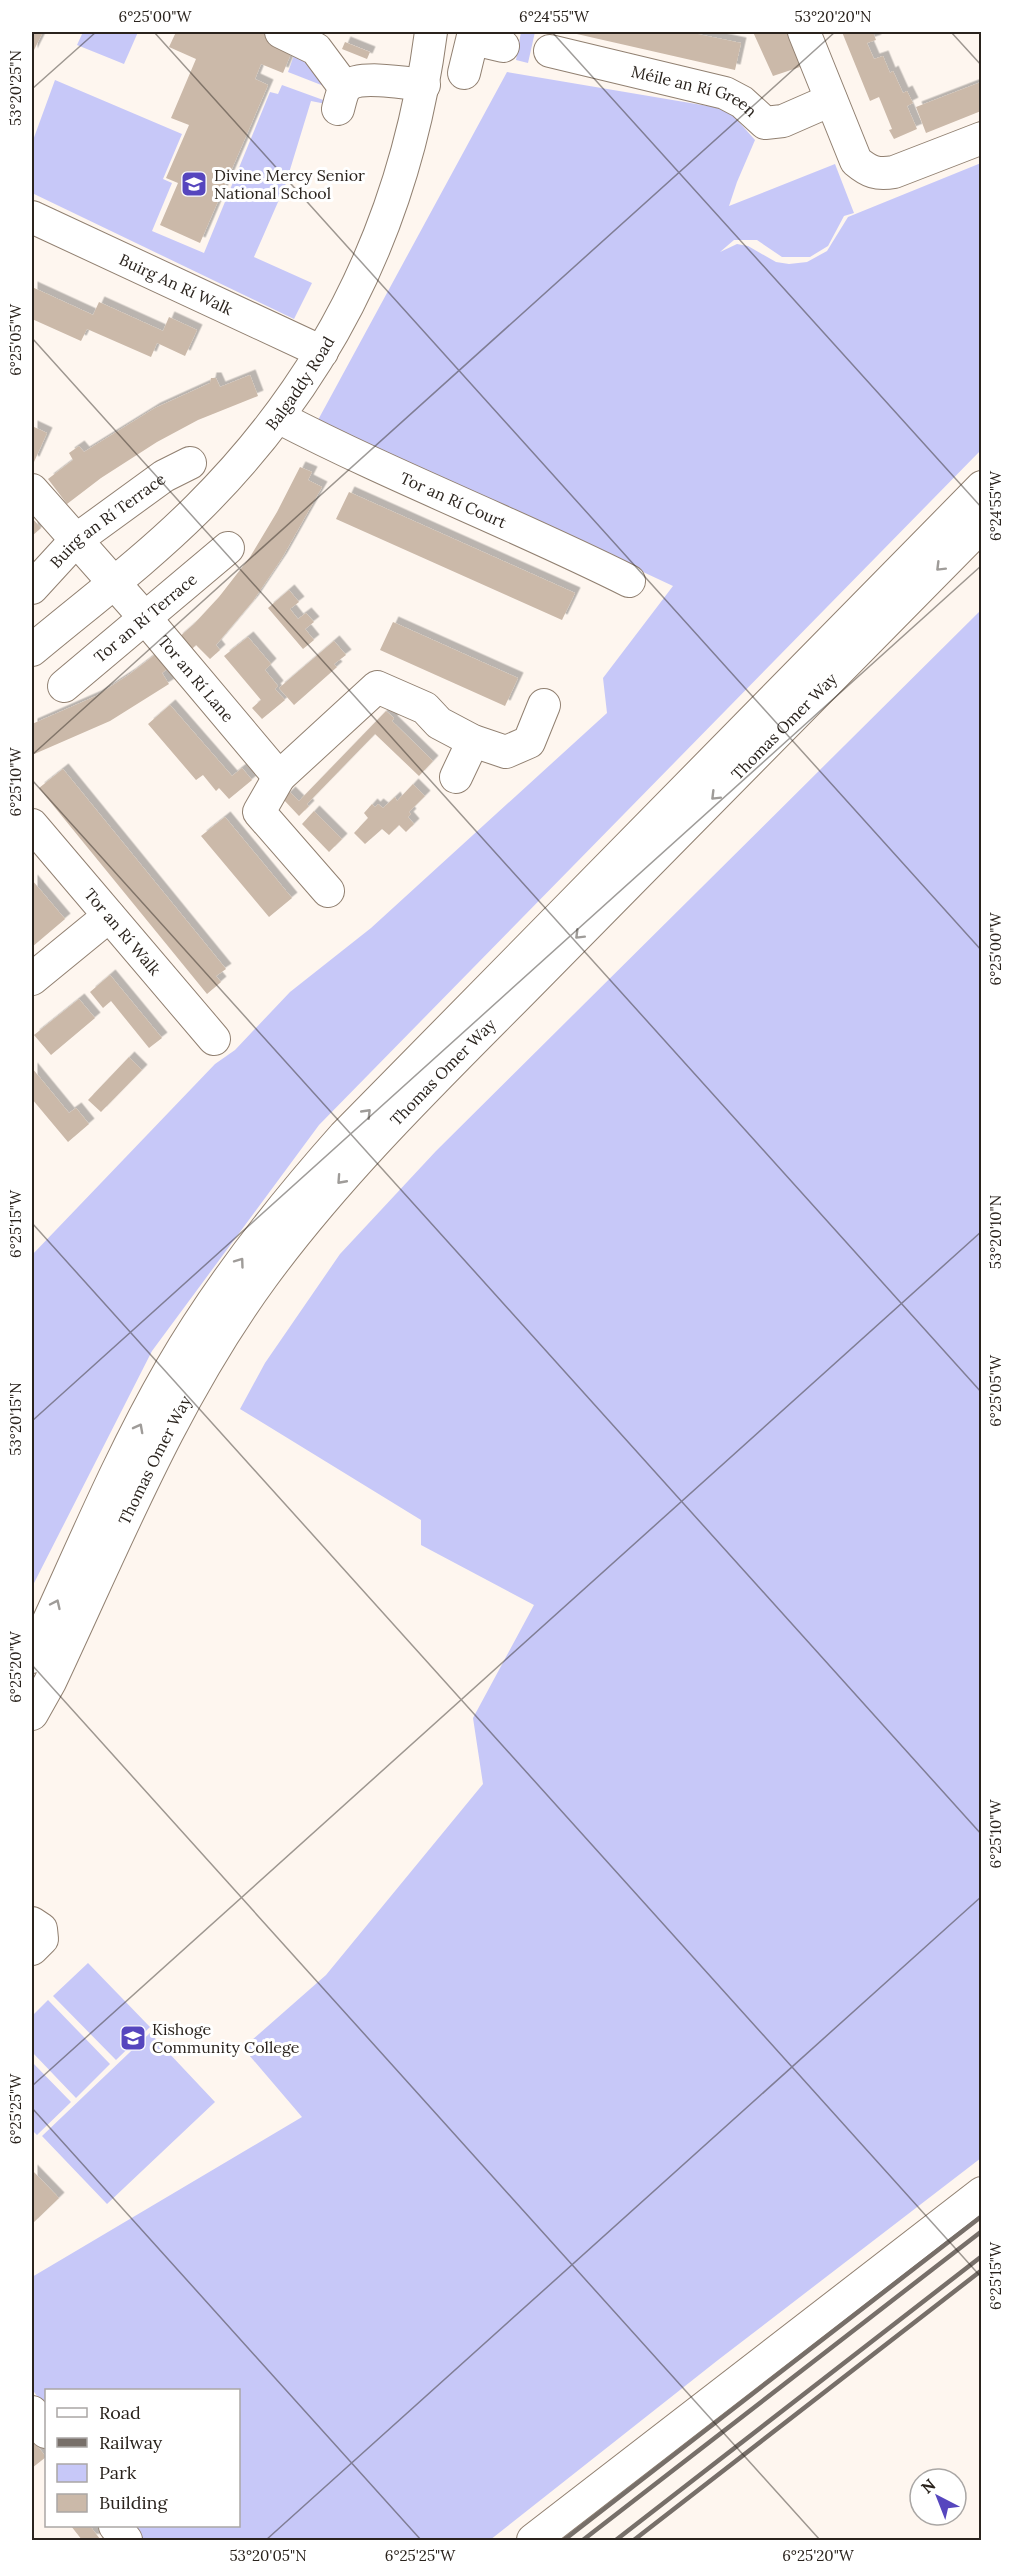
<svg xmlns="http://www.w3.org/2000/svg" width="1013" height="2572" font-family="Lora,serif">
  <defs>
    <filter id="shadow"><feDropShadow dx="5.5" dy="-5.5" stdDeviation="0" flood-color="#0004"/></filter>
  </defs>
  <rect width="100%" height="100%" fill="#fef6ef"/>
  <path fill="#c7c8f8" d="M83 32H138L124 64 77 45Z
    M521 32H535L528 63 516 60Z
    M297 47 329 88 288 72Z
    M507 72 714 107 731 113 755 140 737 182 729 206 835 164 854 213 844 216 828 246 810 257H782L757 240H734L720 252 737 244 748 246 776 262 789 264 807 262 827 251 848 217 981 163V450L319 1125 152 1351 32 1587V1255L215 1064 235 1050 290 992 371 928 607 713 603 678 673 586 318 420Z
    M55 80 182 134 163 179 172 183 152 231 204 253 270 92 278 94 282 85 326 101V104L311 101 285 186 254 257 312 283 294 319 32 193V143Z
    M981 610V2158L718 2360 490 2540H143L132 2526H238V2390H46V2409L32 2389V2277L302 2117 243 2048 326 1975 483 1784 473 1718 534 1605 421 1545V1520L240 1409 265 1363 340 1254 436 1151Z
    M88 1963 150 2027 116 2060 53 1996Z
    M48 2000 110 2064 76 2098 32 2052V2016Z
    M150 2033 215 2102 107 2204 42 2136Z
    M32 2062 71 2102 37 2135 32 2130Z"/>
  <path fill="#cbb9a9" filter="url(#shadow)" d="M32 32H43L32 54Z
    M176 32H267L295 44 283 73 261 64 255 79 268 85 200 243 160 225 178 183 166 178 189 125 171 118 196 59 169 47Z
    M568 32H688L741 43 735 70Z
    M753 32H793L809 64 773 76Z
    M842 32H873L876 40 867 43 874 59 883 56 890 73 893 71 903 93 907 91 913 103 907 106 917 129 894 139 889 130 892 129 879 97 870 101Z
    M345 42 370 52 367 59 342 49Z
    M981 82V111L926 133 916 107Z
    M32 287 93 315 99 302 163 331 169 317 197 330 185 356 157 343 151 357 87 329 81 341 32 319Z
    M250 375 258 396 198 420 157 442 101 478 67 504 48 479 73 460 69 453 79 446 84 452 155 408 210 383 211 378H216L220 387Z
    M32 426 47 433 34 462 32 461Z
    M300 467 312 472 308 480 322 487 282 558 253 601 216 645 220 650 210 659 196 645 189 652 177 639 194 624 219 597 250 557 277 512Z
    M349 492 575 593 562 620 336 519Z
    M32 518 41 528 32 536Z
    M289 590 299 602 290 609 298 619 306 613 314 622 305 629 314 640 303 649 268 608Z
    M393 622 518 678 505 706 380 650Z
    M248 637 271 664 265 670 278 686 275 689 285 700 262 719 252 708 261 700 224 656Z
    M334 641 346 655 334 664 337 667 294 705 279 688Z
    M156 654 168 668 162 673 169 684 110 721 32 755V724L96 696 130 674Z
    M170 705 232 776 242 768 252 780 229 799 219 788 216 791 203 775 196 780 148 724Z
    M386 711 394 718 392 721 433 761 419 776 375 734 307 804 309 806 299 816 283 799 290 792 299 801Z
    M63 769 226 969 216 976 221 982 207 994 39 788Z
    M413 784 425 796 409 812 411 814 408 817 414 824 406 832 399 825 389 835 382 829 365 844 354 833 368 818 364 813 372 804 375 807 378 804 383 808 395 797 397 801Z
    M314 811 342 839 329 852 302 824Z
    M225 817 292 898 269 917 201 836Z
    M32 880 65 919 32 947Z
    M110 975 162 1038 149 1048 111 1001 103 1008 90 992Z
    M79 999 95 1018 51 1055 34 1035Z
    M129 1057 142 1070 101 1112 88 1100Z
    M32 1068 69 1113 76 1108 89 1124 68 1142 32 1099Z
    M32 2170 59 2198 32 2224Z
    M32 2439 46 2457 32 2468Z
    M71 2526H90L100 2539 82 2540Z"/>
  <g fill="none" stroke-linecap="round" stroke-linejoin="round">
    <g stroke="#918071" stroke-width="34">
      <g id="minor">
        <path d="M281 32 316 49 345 88"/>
        <path d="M804 32 856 161C869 172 877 175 894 172L982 138"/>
        <path d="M473 39 503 46"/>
        <path id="s1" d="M550 51 725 93 742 102 765 123 783 121 831 100"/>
        <path d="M464 73 474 32"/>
        <path d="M338 109C340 102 342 91 347 86 360 75 407 83 424 85"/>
        <path id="s2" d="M32 217 322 352"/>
        <path id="s3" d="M278 417C393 477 513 523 629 581"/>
        <path id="s4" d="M32 490 146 619 279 777 377 687 425 708 439 723 473 741 506 752 529 742 544 705"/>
        <path id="s5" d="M32 588 76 540 164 476 190 463"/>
        <path id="s6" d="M32 650C87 604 146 560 198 508 330 377 407 216 431 32"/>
        <path id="s7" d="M64 686 228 548"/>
        <path d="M279 777 259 812 328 891"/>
        <path d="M456 777 473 741"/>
        <path id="s8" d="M32 825 214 1039"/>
        <path d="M32 979 109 916"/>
        <path d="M32 1657C77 1561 117 1462 170 1370 219 1285 279 1209 344 1136L982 487"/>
        <path id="s9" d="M32 1714 50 1682C115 1544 172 1400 263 1276 346 1163 450 1065 548 965 693 819 837 672 982 525"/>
        <path d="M32 1923 41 1929 42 1939 32 1949"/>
        <path d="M32 2412 46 2432"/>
        <path d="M115 2526 126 2540"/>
        <path d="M533 2540 982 2193"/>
      </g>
    </g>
    <use href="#minor" stroke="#fff" stroke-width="32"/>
    <path stroke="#776f69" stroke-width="4.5" d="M564 2540 982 2216
      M583 2540 982 2231
      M616 2540 982 2256
      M634 2540 982 2270"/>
  </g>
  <defs><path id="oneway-chevron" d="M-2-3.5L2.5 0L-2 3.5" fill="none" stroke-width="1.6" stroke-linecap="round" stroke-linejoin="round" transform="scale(1.5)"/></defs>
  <g stroke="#9f9c99">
    <use href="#oneway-chevron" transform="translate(940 567) rotate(135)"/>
    <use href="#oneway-chevron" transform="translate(715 796) rotate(135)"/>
    <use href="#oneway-chevron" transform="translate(579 935) rotate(135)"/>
    <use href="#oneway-chevron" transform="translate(367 1113) rotate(-46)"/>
    <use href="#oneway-chevron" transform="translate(341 1180) rotate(132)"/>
    <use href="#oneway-chevron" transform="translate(240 1262) rotate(-54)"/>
    <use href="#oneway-chevron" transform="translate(139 1428) rotate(-62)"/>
    <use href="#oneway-chevron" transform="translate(56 1604) rotate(-65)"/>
  </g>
  <path fill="none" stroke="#2a231d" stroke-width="1.5" stroke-opacity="0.45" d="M154 32 982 951M552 32 982 508M951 32 982 66M32 89 96 32M32 338 982 1393M32 755 835 32M32 780 982 1835M32 1223 982 2278M32 1421 982 565M32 1665 820 2540M32 2086 982 1231M32 2108 421 2540M266 2540 982 1896"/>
  <defs>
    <g id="school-square" transform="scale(1.35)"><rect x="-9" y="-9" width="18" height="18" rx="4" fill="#5646be" stroke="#fff"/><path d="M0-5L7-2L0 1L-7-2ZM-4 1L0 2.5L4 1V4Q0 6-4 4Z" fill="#fff"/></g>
  </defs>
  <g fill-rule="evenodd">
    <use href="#school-square" x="194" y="184"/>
    <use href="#school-square" x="133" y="2038"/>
  </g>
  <g text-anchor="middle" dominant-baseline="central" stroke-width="6" stroke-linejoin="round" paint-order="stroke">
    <g font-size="16" fill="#2a231d" stroke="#fff">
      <text stroke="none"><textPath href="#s1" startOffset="150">Méile an Rí Green</textPath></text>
      <text stroke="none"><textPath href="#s2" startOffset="159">Buirg An Rí Walk</textPath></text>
      <text stroke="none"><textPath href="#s6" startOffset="380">Balgaddy Road</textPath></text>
      <text stroke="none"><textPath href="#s3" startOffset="194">Tor an Rí Court</textPath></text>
      <text stroke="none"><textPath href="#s5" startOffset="102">Buirg an Rí Terrace</textPath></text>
      <text stroke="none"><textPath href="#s7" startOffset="106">Tor an Rí Terrace</textPath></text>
      <text stroke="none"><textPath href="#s4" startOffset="250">Tor an Rí Lane</textPath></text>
      <text stroke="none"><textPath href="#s9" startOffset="1254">Thomas Omer Way</textPath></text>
      <text stroke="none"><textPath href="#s8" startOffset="140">Tor an Rí Walk</textPath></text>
      <text stroke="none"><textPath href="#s9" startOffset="768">Thomas Omer Way</textPath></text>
      <text stroke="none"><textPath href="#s9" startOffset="282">Thomas Omer Way</textPath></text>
    </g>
    <g font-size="16" fill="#2a231d" stroke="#fff" text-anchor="start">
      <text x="214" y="175">Divine Mercy Senior<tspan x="214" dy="18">National School</tspan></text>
      <text x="152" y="2029">Kishoge<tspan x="152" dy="18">Community College</tspan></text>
    </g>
  </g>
  <rect width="1013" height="2572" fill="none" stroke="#ffffff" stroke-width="66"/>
  <rect x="45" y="2389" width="195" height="138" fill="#ffffff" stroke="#aaa7a5" stroke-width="1.5"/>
  <rect x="57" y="2408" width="30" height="9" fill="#ffffff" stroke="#aaa7a5" stroke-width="1.5"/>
  <text x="99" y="2419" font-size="18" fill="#2a231d">Road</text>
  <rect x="57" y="2438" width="30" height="9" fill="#776f69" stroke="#aaa7a5" stroke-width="1.5"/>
  <text x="99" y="2449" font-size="18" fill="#2a231d">Railway</text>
  <rect x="57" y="2464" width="30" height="18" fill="#c7c8f8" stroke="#aaa7a5" stroke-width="1.5"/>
  <text x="99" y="2479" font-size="18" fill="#2a231d">Park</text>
  <rect x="57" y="2494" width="30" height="18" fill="#cbb9a9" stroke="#aaa7a5" stroke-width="1.5"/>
  <text x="99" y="2509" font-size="18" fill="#2a231d">Building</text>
  <g transform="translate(938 2497) rotate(318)"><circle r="28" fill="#ffffff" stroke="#aaa7a5" stroke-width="1.5"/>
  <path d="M0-4.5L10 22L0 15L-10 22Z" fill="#5646be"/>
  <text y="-9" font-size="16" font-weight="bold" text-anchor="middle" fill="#2a231d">N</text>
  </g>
  <rect x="33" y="33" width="947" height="2506" fill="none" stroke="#2a231d" stroke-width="2"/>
  <g font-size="15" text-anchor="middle" fill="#2a231d">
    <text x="155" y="22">6°25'00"W</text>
    <text x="554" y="22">6°24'55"W</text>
    <text x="833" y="22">53°20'20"N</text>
    <text transform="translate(16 88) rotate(-90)" y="5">53°20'25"N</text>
    <text transform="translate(16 340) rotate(-90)" y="5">6°25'05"W</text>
    <text transform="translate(996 506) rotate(-90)" y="5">6°24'55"W</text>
    <text transform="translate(16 782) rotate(-90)" y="5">6°25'10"W</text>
    <text transform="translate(996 949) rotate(-90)" y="5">6°25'00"W</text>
    <text transform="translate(16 1224) rotate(-90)" y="5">6°25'15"W</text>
    <text transform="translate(996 1232) rotate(-90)" y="5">53°20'10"N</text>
    <text transform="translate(996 1391) rotate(-90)" y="5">6°25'05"W</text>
    <text transform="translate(16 1419) rotate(-90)" y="5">53°20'15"N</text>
    <text transform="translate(16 1667) rotate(-90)" y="5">6°25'20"W</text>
    <text transform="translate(996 1834) rotate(-90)" y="5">6°25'10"W</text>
    <text transform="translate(16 2109) rotate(-90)" y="5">6°25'25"W</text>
    <text transform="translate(996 2276) rotate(-90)" y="5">6°25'15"W</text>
    <text x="268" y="2561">53°20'05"N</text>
    <text x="420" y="2561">6°25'25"W</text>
    <text x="818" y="2561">6°25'20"W</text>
  </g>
</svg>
